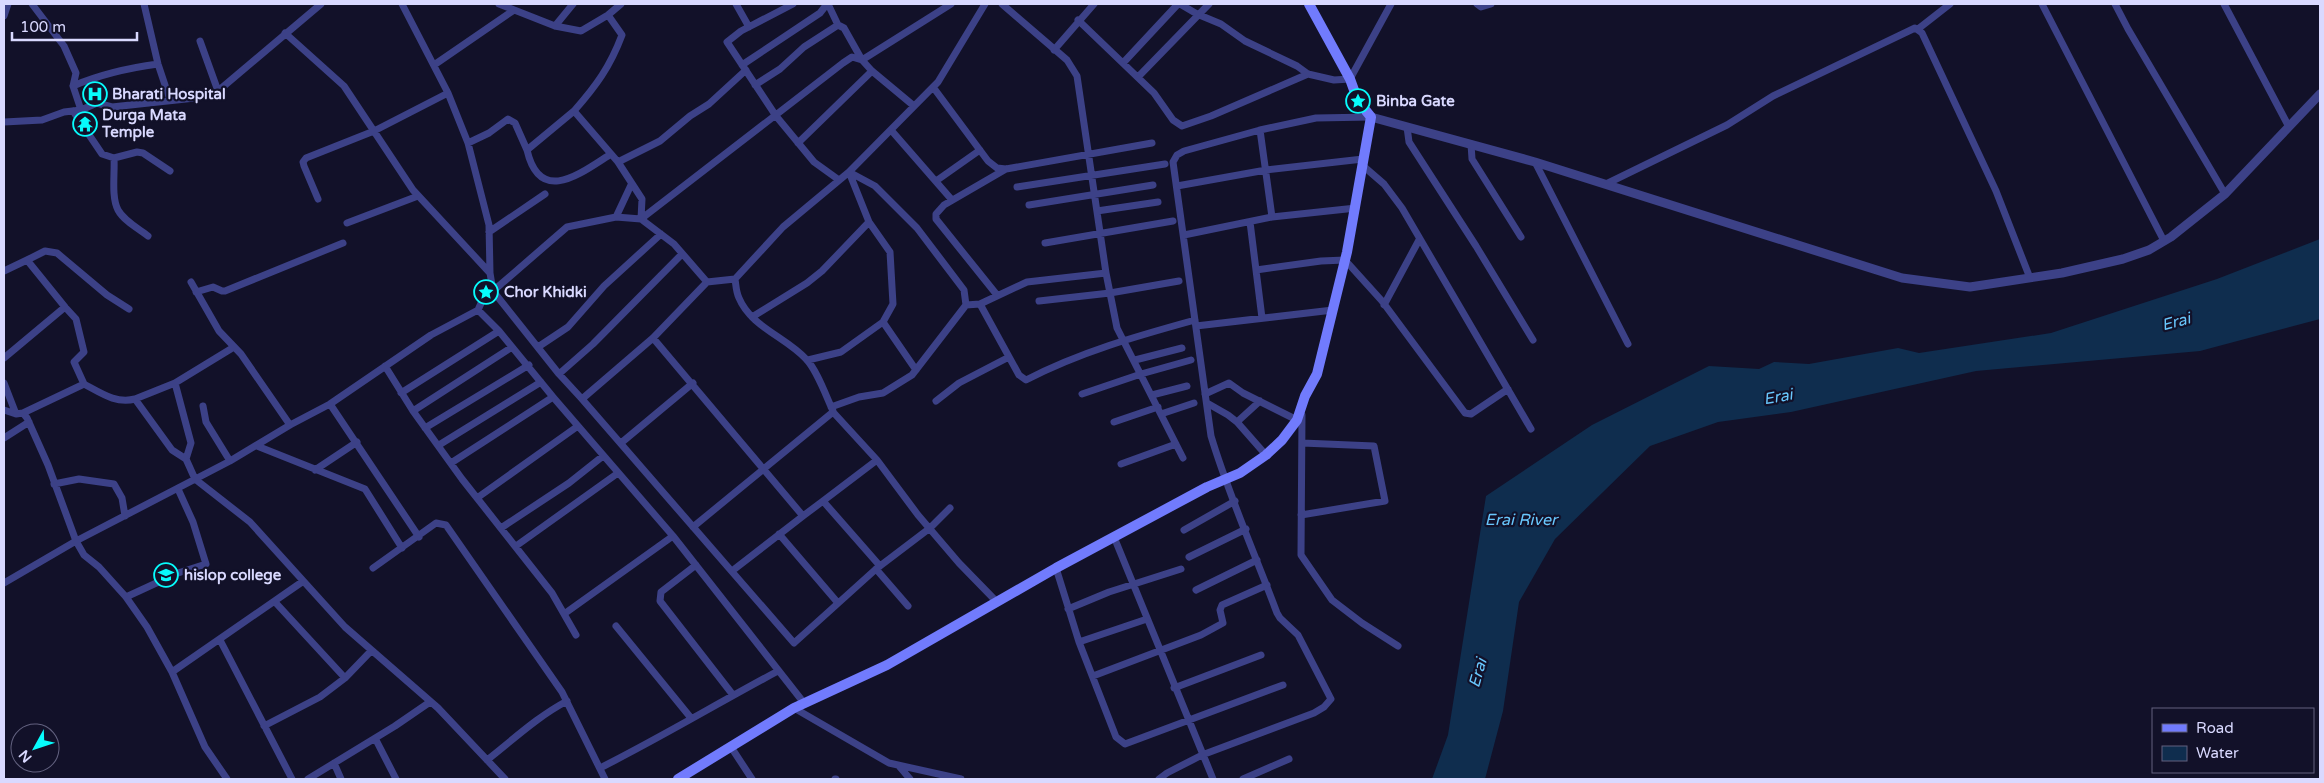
<svg xmlns="http://www.w3.org/2000/svg" width="2324" height="783" font-family="'Varela Round',sans-serif">
  <rect width="100%" height="100%" fill="#121129"/>
  <path fill="#0f2d4e" d="M2320 239V319L2200 351 1976 371 1791 412 1718 422 1650 446 1555 539 1519 602 1503 711 1485 779H1432L1448 735 1486 496 1592 425 1709 366 1759 369 1774 362 1809 364 1898 348 1919 353 2051 333 2217 279Z"/>
  <g fill="none" stroke-linecap="round" stroke-linejoin="round">
    <path stroke="#3c4187" stroke-width="7" d="M32 4 64 46 76 73 73 86 81 110
      M144 4 158 64 170 100
      M402 4 448 93 468 143 489 225 490 273
      M499 4 555 26 581 31 608 15 621 4
      M736 4 749 27
      M793 4 741 31 727 42 776 116 814 162 839 180
      M828 4 838 25 844 28 862 60 872 71 914 106
      M1002 4 1067 60 1077 76 1106 273
      M1180 4 1197 14 1221 24 1245 41 1297 66 1308 74 1334 80 1350 79 1391 4
      M1477 4 1481 7 1491 4
      M2042 4 2164 241
      M2115 4 2128 29 2225 194
      M2224 4 2289 127
      M608 15 622 35C610 67 596 86 574 111L618 162 642 199 641 219
      M4 16 8 4
      M1078 20 1154 93 1173 120 1182 126 1211 116 1308 74
      M555 26 573 4
      M1918 29 1950 4
      M285 33 344 86 413 190 490 273 493 291 559 374 582 399 653 338 707 282
      M200 41 218 91
      M1054 50 1094 4
      M1123 63 1178 4
      M434 65 514 10
      M742 65 820 13 827 4
      M1138 77 1209 4
      M755 85 780 69 804 47 838 25
      M73 86C101 74 128 68 158 64
      M933 87 988 161 997 168 1006 169 1152 143
      M73 111 102 154 114 158 137 152 143 153 170 171
      M4 122 42 120 64 112 81 110 97 103 112 107 195 98 218 91 321 4
      M1407 127 1409 142 1476 246 1533 340
      M891 130 952 200
      M1260 130 1272 217
      M468 143 489 133 508 119 515 123 527 150 574 111
      M798 143 872 71
      M1471 144 1472 159 1521 237
      M527 150C540 206 581 173 611 154
      M114 158C115 173 111 197 118 210 124 221 139 229 148 236
      M618 162 660 141 690 116 709 104 746 70
      M1535 162 1628 344
      M1362 165 1384 184 1402 208 1531 429
      M936 181 980 150
      M1606 184 1727 125 1773 96 1915 28 1922 33 1996 191 2030 278
      M1177 186 1266 170 1363 159
      M1017 187 1165 164
      M318 199 304 166 303 162 306 158 374 131 448 93
      M1029 205 1153 185
      M1097 211 1158 202
      M616 217 631 185
      M641 219 843 63 852 57 862 60 951 4
      M1250 222 1262 318
      M347 223 418 196
      M489 232 545 194
      M1184 235 1272 217 1356 208
      M1045 243 1173 221
      M27 260 45 251 57 253 107 295 129 309
      M1256 270 1321 261 1345 260 1382 301 1465 413 1471 414 1508 389
      M4 271 27 260 65 307
      M735 279C736 285 736 292 739 298 751 327 786 337 806 359 817 370 826 396 833 411
      M191 282 219 331 241 354 290 425
      M196 292 213 287 222 291H225L343 243
      M997 295 936 219V214L944 205 1006 169
      M1039 301 1110 293 1179 281
      M980 304 1019 375 1026 380C1080 352 1137 336 1195 320
      M1384 305 1419 240
      M478 310 499 331 553 397 673 536 804 703
      M752 317 807 283 822 271 869 222
      M1196 326 1333 310
      M653 338 803 516 732 571
      M538 347 568 327 604 286 661 234
      M4 358 65 307 76 319 84 352 74 362 84 384 23 413
      M808 360 841 352 883 322
      M1135 360 1182 348
      M385 366 413 411 462 479 552 593 576 635
      M916 370 883 322 893 304 890 252 869 222 849 172 875 186 917 228 964 290 966 305
      M559 374 593 344 682 254
      M4 383 16 414 23 413 27 418 48 465 76 541 84 555 99 567 126 597 147 627 172 672 205 747 227 779
      M175 383 191 443 186 459
      M84 384C101 393 116 404 135 399L172 450 186 459 195 479 250 522 345 627 438 708 505 779
      M401 393 499 331
      M1082 394 1141 374 1191 360
      M1205 394 1229 383 1243 393 1297 420
      M1152 395 1187 386
      M135 399 175 383 234 347
      M582 399 794 643 876 569 930 528 950 508
      M936 401 959 383 1009 357
      M1207 403 1228 415 1237 422 1266 455
      M330 404 419 537
      M203 406 206 422 230 461
      M831 407 859 397 883 393 912 375 966 305 980 304 1027 282 1106 273 1117 328 1183 458
      M4 410 16 414
      M413 411 512 347
      M1161 414 1194 403
      M1302 415 1301 555 1332 600 1362 623 1398 646
      M1114 422 1158 407
      M1237 422 1260 401
      M425 428 529 365
      M4 438 29 422
      M621 443 693 383
      M439 445 541 382
      M257 446 365 489 402 548
      M451 463 553 397
      M1121 464 1176 444
      M315 470 357 442
      M54 484 79 479 114 484 122 498 125 516
      M477 498 578 426
      M823 501 877 460
      M1301 515 1385 501 1374 446 1302 443
      M803 516 823 501 880 566
      M693 527 833 412 877 460 918 515 959 563 996 601
      M501 528 569 483 603 456
      M1184 530 1235 501
      M779 534 838 603
      M1114 537 1213 779
      M516 546 618 473
      M1189 557 1246 529
      M696 565 661 592 660 601 733 695
      M373 568 436 523 446 525 562 692 605 779
      M1056 568 1079 642 1116 737 1125 744 1283 685
      M876 569 908 606
      M4 583 76 541 230 461 290 425 330 404 431 335 478 310 486 292 493 291 567 227 616 217 641 219 674 244 707 282 735 279 783 227 849 172 938 82 985 4
      M1196 590 1257 560
      M126 597 178 573 206 564 193 522 178 489
      M275 602 345 678
      M1068 609 1109 592 1181 569
      M564 614 673 536
      M616 626 691 718
      M220 640 292 779
      M1079 642 1147 619
      M172 672 302 582
      M1093 676 1201 635 1223 623 1220 610 1222 605 1267 585
      M1174 688 1261 655
      M794 708 889 763 961 779
      M264 726 320 697 345 678 371 651
      M375 738 396 779
      M731 747 752 779
      M487 760C514 739 537 717 567 701
      M334 763 341 779
      M899 766 910 779
      M600 768C660 738 718 703 778 671
      M308 779 395 726 430 702
      M835 779H836
      M1159 779 1167 773 1202 755 1314 713 1324 707 1331 699 1298 635 1280 618 1277 613C1255 554 1229 496 1211 436L1173 162 1177 155 1184 151 1260 130 1316 118 1371 117
      M1243 779 1289 759"/>
    <path stroke="#3c4187" stroke-width="9" d="M1371 117 1535 162 1902 278 1970 287 2062 273 2123 259 2149 250 2171 237 2225 194 2320 94"/>
    <path stroke="#717bfd" stroke-width="10" d="M678 779 794 708 887 665 1056 568 1207 487 1240 473 1266 455 1282 440 1297 420 1305 396 1317 374 1347 252 1371 117 1358 101 1350 79 1309 4"/>
  </g>
  <defs>
    <g id="hospital-ring" transform="scale(1.25)"><circle r="9.5" fill="#121129" stroke="#07fcfc" stroke-width="1.5"/><path d="M-5-5h3v3.5h4V-5h3V5h-3V1.5h-4V5h-3Z" fill="#07fcfc"/></g>
    <g id="sight-ring" transform="scale(1.25)"><circle r="9.5" fill="#121129" stroke="#07fcfc" stroke-width="1.5"/><path d="M0-6L1.8-2.2L6-1.7L2.9 1.2L3.7 5.4L0 3.3L-3.7 5.4L-2.9 1.2L-6-1.7L-1.8-2.2Z" fill="#07fcfc"/></g>
    <g id="temple-ring" transform="scale(1.25)"><circle r="9.5" fill="#121129" stroke="#07fcfc" stroke-width="1.5"/><path d="M0-6L5-2H3V0L6.5 2.5H4V6H1.5V3h-3V6H-4V2.5H-6.5L-3 0V-2H-5Z" fill="#07fcfc"/></g>
    <g id="school-ring" transform="scale(1.25)"><circle r="9.5" fill="#121129" stroke="#07fcfc" stroke-width="1.5"/><path d="M0-5L7-2L0 1L-7-2ZM-4 1L0 2.5L4 1V4Q0 6-4 4Z" fill="#07fcfc"/></g>
  </defs>
  <g fill-rule="evenodd">
    <use href="#hospital-ring" x="95" y="94"/>
    <use href="#sight-ring" x="1358" y="101"/>
    <use href="#temple-ring" x="85" y="124"/>
    <use href="#sight-ring" x="486" y="292"/>
    <use href="#school-ring" x="166" y="575"/>
  </g>
  <g text-anchor="middle" dominant-baseline="central" stroke-width="4.5" stroke-linejoin="round" paint-order="stroke">
    <g font-size="15" font-weight="bold" fill="#d9d9ff" stroke="#121129" text-anchor="start">
      <text x="112" y="94">Bharati Hospital</text>
      <text x="1376" y="101">Binba Gate</text>
      <text x="102" y="115">Durga Mata<tspan x="102" dy="17">Temple</tspan></text>
      <text x="504" y="292">Chor Khidki</text>
      <text x="184" y="575">hislop college</text>
    </g>
    <g font-size="16" font-style="italic" fill="#68c7fd" stroke="#121129">
      <text transform="translate(2176 322) rotate(-15)">Erai</text>
      <text transform="translate(1778 397) rotate(-10)">Erai</text>
      <text x="1521" y="520">Erai River</text>
      <text transform="translate(1478 673) rotate(-74)">Erai</text>
    </g>
  </g>
  <rect width="2324" height="783" fill="none" stroke="#d9d9ff" stroke-width="10"/>
  <rect x="2152" y="708" width="162" height="65" fill="#121129" stroke="#62617f"/>
  <rect x="2162" y="724" width="25" height="8" fill="#717bfd" stroke="#62617f"/>
  <text x="2196" y="733" font-size="15" fill="#d9d9ff">Road</text>
  <rect x="2162" y="746" width="25" height="15" fill="#0f2d4e" stroke="#62617f"/>
  <text x="2196" y="758" font-size="15" fill="#d9d9ff">Water</text>
  <g transform="translate(35 748) rotate(230)"><circle r="24" fill="#121129" stroke="#62617f"/>
  <path d="M0-4L9 19L0 12L-9 19Z" fill="#07fcfc"/>
  <text y="-8" font-size="14" font-weight="bold" text-anchor="middle" fill="#d9d9ff">N</text>
  </g>
  <path d="M12 32v8h125v-8" fill="none" stroke="#d9d9ff" stroke-width="2.5"/>
  <text x="20" y="32" font-size="15" fill="#d9d9ff" stroke="#121129" stroke-width="4" paint-order="stroke">100 m</text>
</svg>
